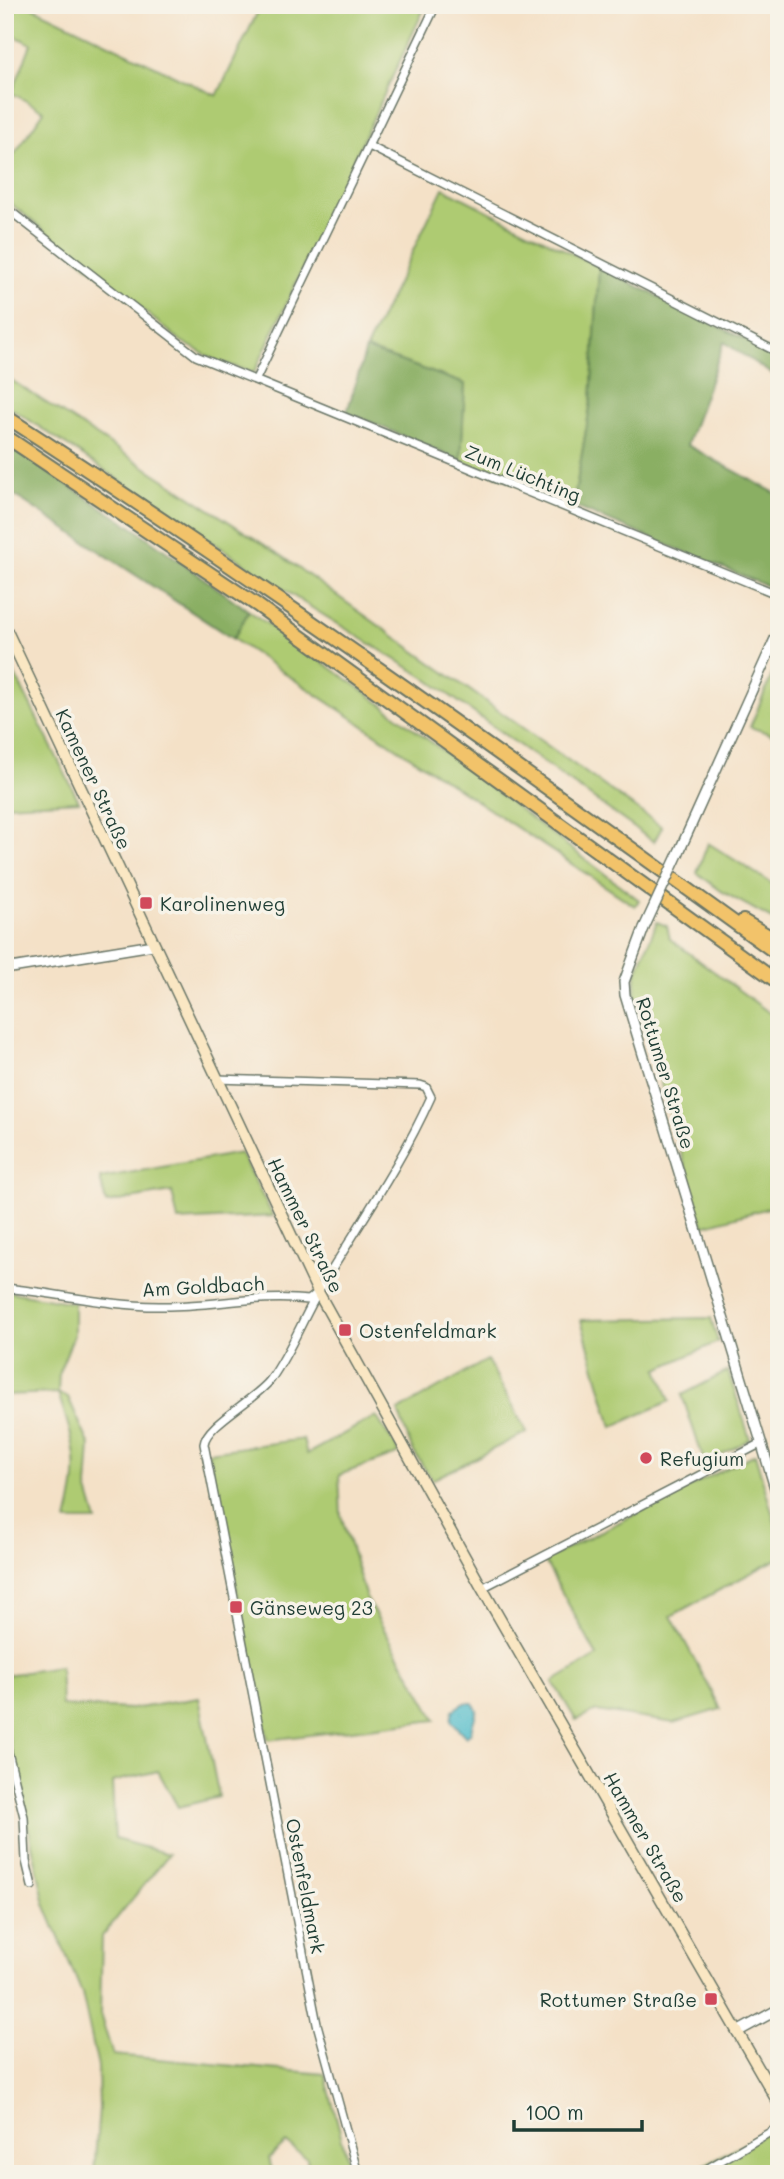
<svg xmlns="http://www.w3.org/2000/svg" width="784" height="2179" font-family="Mali,sans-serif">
  <rect width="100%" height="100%" fill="#f7f3e8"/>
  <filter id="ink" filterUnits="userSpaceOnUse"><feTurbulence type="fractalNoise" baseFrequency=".0143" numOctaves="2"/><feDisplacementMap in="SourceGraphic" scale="14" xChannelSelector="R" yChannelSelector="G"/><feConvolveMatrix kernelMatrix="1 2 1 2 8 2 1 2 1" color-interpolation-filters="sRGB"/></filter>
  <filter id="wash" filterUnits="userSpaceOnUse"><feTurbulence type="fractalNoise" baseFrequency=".00686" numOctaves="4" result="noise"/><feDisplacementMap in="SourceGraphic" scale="28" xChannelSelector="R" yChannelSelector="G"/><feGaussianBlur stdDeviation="1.57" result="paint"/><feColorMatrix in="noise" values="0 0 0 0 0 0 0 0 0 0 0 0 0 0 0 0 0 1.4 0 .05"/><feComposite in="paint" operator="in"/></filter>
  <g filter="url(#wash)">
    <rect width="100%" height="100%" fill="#f4e1c7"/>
    <path fill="#aecb72" stroke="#668453" stroke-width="2" d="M5 5H28L217 96 261 5H426L254 373 215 360 181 341 5 199V168L44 111 12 93 31 44 5 31Z
      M443 188 599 267 591 401 573 506 461 461 465 384 366 349Z
      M5 376 277 553 662 827 654 842 424 677 304 603 5 404Z
      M249 611 364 691 639 900 635 906 233 639Z
      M5 655 79 801 5 805Z
      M779 659V737L750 727Z
      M708 843 779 888V923L721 891 697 873Z
      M657 922 667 926 670 939 779 1020V1205L703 1226 635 996 636 974Z
      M240 1153 273 1216 178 1221 172 1192 106 1203 100 1178Z
      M5 1291 74 1303V1335L59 1372 58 1393 68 1397 90 1446 87 1487 97 1521H67C82 1463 76 1449 58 1393L5 1395Z
      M711 1318 718 1342 658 1369 670 1401 612 1427 581 1320Z
      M487 1360 527 1432 432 1480 412 1449 398 1411Z
      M728 1371 750 1439 705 1464 682 1395Z
      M376 1416 400 1453 339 1475 341 1515 366 1598 436 1720 268 1740 208 1452 303 1439 307 1454Z
      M755 1454 779 1536V1558L671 1616 721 1709 674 1723 597 1711 576 1720 553 1682 597 1656 544 1560Z
      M60 1667 62 1706 132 1709 199 1698 219 1797 178 1807 158 1771 112 1782 115 1839 169 1854 102 1936 100 2014 113 2055 325 2074 351 2174H309L307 2158 286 2143 269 2158 273 2174H94L99 2108 98 2067 82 1993 45 1904 5 1721V1675Z
      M779 2125V2174H687Z"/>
    <path fill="#8aaf64" stroke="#54764c" stroke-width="2" d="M599 267 779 356V375L770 373 724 342 687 445 779 495V591L573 506 591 401Z
      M366 349 465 384 461 461 347 412Z
      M5 444 138 531 249 611 233 639 5 489Z"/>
    <path fill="#50bccb" stroke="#387c80" stroke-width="2" d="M464 1703H473L477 1710 470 1734 466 1737 451 1721 453 1710Z"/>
  </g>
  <g filter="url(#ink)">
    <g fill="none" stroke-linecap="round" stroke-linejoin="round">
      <g stroke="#6a7667" stroke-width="10">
        <path id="minor" d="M369 146 779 353
          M5 207 196 356 779 595
          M256 379 436 5
          M217 1079 420 1085 426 1087 431 1097C402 1162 362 1220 325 1281 305 1312 293 1348 271 1379 257 1399 206 1424 204 1444L317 2024 358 2174
          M5 1288C57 1293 107 1306 159 1306 210 1307 258 1294 309 1300L316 1294
          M482 1588 760 1444
          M5 1740 24 1817 26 1861 32 1886
          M698 2174 779 2127"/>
      </g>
      <g stroke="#6a7667" stroke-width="12">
        <path id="tertiary" d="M679 852 779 630
          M644 928 624 982 625 995 779 1501
          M5 969 153 945
          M737 2032 779 2009"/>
      </g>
      <g stroke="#6a7667" stroke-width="13">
        <path id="secondary" d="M5 627 318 1292 482 1588 779 2104"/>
      </g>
      <g stroke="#6a7667" stroke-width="16">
        <path id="motorway" d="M5 416C269 587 525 771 779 955
          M5 436 257 605 779 983
          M743 921 779 942"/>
      </g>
      <use href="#minor" stroke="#fff" stroke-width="7"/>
      <use href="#tertiary" stroke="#fff" stroke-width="9"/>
      <use href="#secondary" stroke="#fae7c3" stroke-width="10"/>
      <use href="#motorway" stroke="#f2c36a" stroke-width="12"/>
      <g stroke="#6a7667" stroke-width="12" stroke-linecap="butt">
        <path id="tertiary-bridge" d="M644 928 679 852"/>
      </g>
      <use href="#tertiary-bridge" stroke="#fff" stroke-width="9"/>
    </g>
  </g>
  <g fill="#d1495b" stroke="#f7f3e8" stroke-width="2.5">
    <rect x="139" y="896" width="14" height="14" rx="3.5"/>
    <rect x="338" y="1323" width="14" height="14" rx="3.5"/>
    <circle cx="646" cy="1458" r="7"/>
    <rect x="229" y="1600" width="14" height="14" rx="3.5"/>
    <rect x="704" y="1992" width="14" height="14" rx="3.5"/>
  </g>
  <g text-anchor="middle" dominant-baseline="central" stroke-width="7" stroke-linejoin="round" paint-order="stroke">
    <g font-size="19" fill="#1f3d34" stroke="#f7f3e8">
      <text transform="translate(523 473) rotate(22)">Zum Lüchting</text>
      <text transform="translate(94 779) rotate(65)">Kamener Straße</text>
      <text transform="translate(666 1073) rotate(73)">Rottumer Straße</text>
      <text transform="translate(306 1225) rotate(64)">Hammer Straße</text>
      <text transform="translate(203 1286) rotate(-3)">Am Goldbach</text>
      <text transform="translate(646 1837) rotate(60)">Hammer Straße</text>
      <text transform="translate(306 1886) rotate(79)">Ostenfeldmark</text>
    </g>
    <g font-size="19" fill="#1f3d34" stroke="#f7f3e8" text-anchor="start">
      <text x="160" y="903">Karolinenweg</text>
      <text x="359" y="1330">Ostenfeldmark</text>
      <text x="660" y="1458">Refugium</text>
      <text x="250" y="1607">Gänseweg 23</text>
      <text x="697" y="1999" text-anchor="end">Rottumer Straße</text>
    </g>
  </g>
  <rect width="784" height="2179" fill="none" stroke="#f7f3e8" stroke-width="28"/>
  <path d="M514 2120v10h128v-10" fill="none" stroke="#1f3d34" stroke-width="3.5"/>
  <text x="525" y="2120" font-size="21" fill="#1f3d34" stroke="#f7f3e8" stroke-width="5" paint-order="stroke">100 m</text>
</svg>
